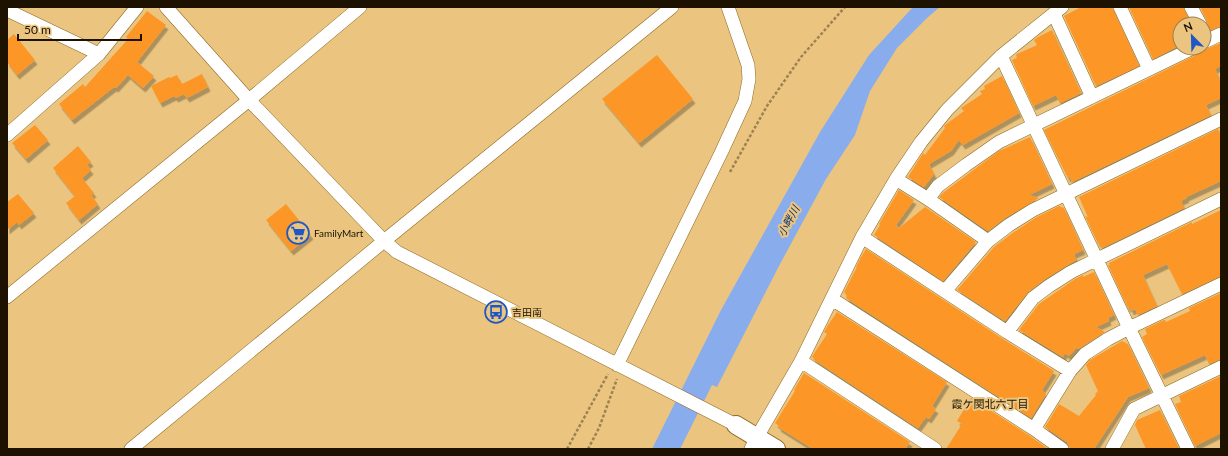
<svg xmlns="http://www.w3.org/2000/svg" width="1228" height="456" font-family="Lato,'Noto Sans JP',sans-serif">
  <defs>
    <filter id="shadow"><feDropShadow dx="2.5" dy="4.5" stdDeviation="0" flood-color="#0004"/></filter>
  </defs>
  <rect width="100%" height="100%" fill="#ebc580"/>
  <path fill="#89adec" d="M913 7H940L927 18 897 48 870 91 855 135 826 179 779 266 717 387 712 385 680 449H652L721 310 820 132 869 55Z"/>
  <path fill="#fc9626" filter="url(#shadow)" d="M1081 7H1112L1139 66 1096 86 1064 16Z
    M1129 7H1183L1191 24H1180V45L1153 59Z
    M1200 7H1221V26L1209 31 1207 28V21Z
    M147 11 166 25 137 62 154 76 143 88 128 75 116 88 114 87 72 120 59 104 83 84 85 87 128 39 126 37Z
    M1052 30 1081 93 1060 103 1056 95 1033 106 1012 60 1017 58 1016 55 1017 54 1037 45 1034 40 1038 37Z
    M14 34 35 60 17 75 7 62V40Z
    M1221 43V66L1215 69 1221 83V98L1206 105 1211 115 1072 182 1070 177 1068 178 1044 130 1196 55 1204 50Z
    M657 55 693 99 639 143 602 99Z
    M202 74 208 87 187 98 184 94 176 98 174 96 160 103 151 86 169 77 170 78 177 75 182 84Z
    M1002 76 1019 113 963 145 959 140 951 151 929 164 934 174 924 187 908 177 923 153 925 155 945 128 944 126 964 111 961 108 982 94 980 91 985 89 984 86Z
    M35 125 48 140 26 159 12 143Z
    M1218 129 1221 135V181L1186 197 1187 198 1181 201 1184 208 1102 248 1099 243H1098L1085 216 1088 217 1079 197Z
    M1030 137 1052 184 1029 195 1039 198 1005 218 988 231 939 197 944 192 999 151Z
    M78 146 91 162 87 165 91 170 82 178 94 193 91 195 98 204 79 220 66 203 75 196 53 168Z
    M899 190 914 200 896 225 899 228 925 207 976 242 943 281 874 235 880 225 879 224Z
    M18 194 34 213 19 225 17 222 7 230V202Z
    M286 204 311 235 291 251 266 220Z
    M1059 206 1064 208 1083 250 1074 254 1076 260 1045 279 1028 292 1005 321 957 290 994 247 1014 232 1037 217Z
    M1221 210V276L1182 294 1167 264 1143 275 1157 306 1138 315 1135 309 1131 311 1130 307 1128 308 1108 265H1110L1109 263 1192 222V224Z
    M866 249 1003 339 1054 371 1042 390 1046 394 1031 418 846 298 847 296 844 292 857 267H856L861 257Z
    M1094 272 1114 315 1108 318 1109 321 1096 327 1105 332 1078 349 1077 347 1069 356 1065 353 1063 357 1019 330 1039 304 1075 279 1083 275V277Z
    M1221 293V359L1209 364 1205 355 1161 375 1142 337 1147 334 1145 329 1164 320H1165L1166 322 1190 311 1189 308Z
    M837 312 947 382 932 406 936 409 929 419 926 417 918 428 813 359 814 358 812 357 815 352 827 334 824 332 828 325Z
    M1122 341 1128 344 1149 388 1128 397 1094 449H1070L1069 445 1067 442 1045 427 1059 404 1079 416 1096 395 1095 394 1098 391 1086 365 1090 360Z
    M804 373 910 442 905 449H813L778 427 779 426 775 423 795 391 794 390Z
    M1221 376V433L1195 446 1175 404 1181 402 1179 396Z
    M971 398 1030 436 1048 449H946L962 424 957 421Z
    M1160 410 1179 449H1146L1135 425 1137 420Z"/>
  <g fill="none" stroke-linecap="round" stroke-linejoin="round">
    <g stroke="#8c6921" stroke-width="14">
      <path id="street" d="M166 7 249 100 384 241 397 252 736 425
        M1120 7 1149 69
        M1191 7 1200 24
        M7 10 99 54
        M1054 14 1092 97
        M1204 42 1221 34
        M1001 56 1129 328 1188 449
        M7 135 99 54 137 7
        M896 179 928 199 988 241
        M928 199 938 186 966 165 999 142 1193 48
        M862 237 1007 332 1070 371
        M945 291 988 241 1009 225 1033 210 1221 119
        M7 297 249 100 360 7
        M832 299 1034 429 1062 449
        M1007 332 1033 298 1049 286 1071 272 1221 199
        M801 361 935 449
        M617 365 721 153 745 101 749 79 748 65 728 7
        M1034 429 1070 371 1085 354 1108 339 1129 328 1221 284
        M131 449 320 294 384 241 672 7
        M751 449 757 437 801 361 862 237 896 179 921 142 947 110 1001 56 1062 7
        M1112 449 1134 409 1221 367"/>
    </g>
    <g stroke="#8c6921" stroke-width="20">
      <path id="secondary" d="M736 425 776 449"/>
    </g>
    <path stroke="#9d8250" stroke-width="2.5" stroke-dasharray="3 2" stroke-linecap="butt" d="M730 172 767 106 801 57 845 7
      M567 449 608 374
      M588 449 599 428 617 379"/>
    <use href="#street" stroke="#fff" stroke-width="13"/>
    <use href="#secondary" stroke="#fff" stroke-width="18"/>
  </g>
  <defs>
    <g id="supermarket-ring" transform="scale(1.15)"><circle r="9.5" fill="#ebc580" stroke="#1d58c5" stroke-width="1.5"/><path d="M-6-5.5h2.5l.6 2H6L4.5 2H-2.5L-4.4-4H-6ZM-1.5 3.2a1.3 1.3 0 1 0 .1 0ZM3 3.2a1.3 1.3 0 1 0 .1 0Z" fill="#1d58c5"/></g>
    <g id="bus-ring" transform="scale(1.15)"><circle r="9.5" fill="#ebc580" stroke="#1d58c5" stroke-width="1.5"/><path d="M-5-6H5V4H4V6H2V4H-2V6H-4V4H-5ZM-3.5-4V0h7V-4ZM-3.5 1.2v1.5H-2V1.2ZM2 1.2v1.5H3.5V1.2Z" fill="#1d58c5"/></g>
  </defs>
  <g fill-rule="evenodd">
    <use href="#supermarket-ring" x="298" y="233"/>
    <use href="#bus-ring" x="496" y="312"/>
  </g>
  <g text-anchor="middle" dominant-baseline="central" stroke-width="4" stroke-linejoin="round" paint-order="stroke">
    <g font-size="10" fill="#1d1200" stroke="#ebc580" text-anchor="start">
      <text x="314" y="233">FamilyMart</text>
      <text x="512" y="312">吉田南</text>
    </g>
    <g font-size="11" font-style="italic" fill="#103272" stroke="#ebc580">
      <text transform="translate(788 221) rotate(-61)">小畔川</text>
    </g>
    <g font-size="11" fill="#1d1200" stroke="#ebc580">
      <text x="990" y="403">霞ケ関北六丁目</text>
    </g>
  </g>
  <rect width="1228" height="456" fill="none" stroke="#1d1200" stroke-width="16"/>
  <g transform="translate(1192 36) rotate(337)"><circle r="19" fill="#ebc580" stroke="#997d4d"/>
  <path d="M0-3L7 15L0 10L-7 15Z" fill="#1d58c5"/>
  <text y="-6" font-size="11" font-weight="bold" text-anchor="middle" fill="#1d1200">N</text>
  </g>
  <path d="M18 34v6h123v-6" fill="none" stroke="#1d1200" stroke-width="2"/>
  <text x="24" y="34" font-size="12" fill="#1d1200" stroke="#ebc580" stroke-width="3" paint-order="stroke">50 m</text>
</svg>
